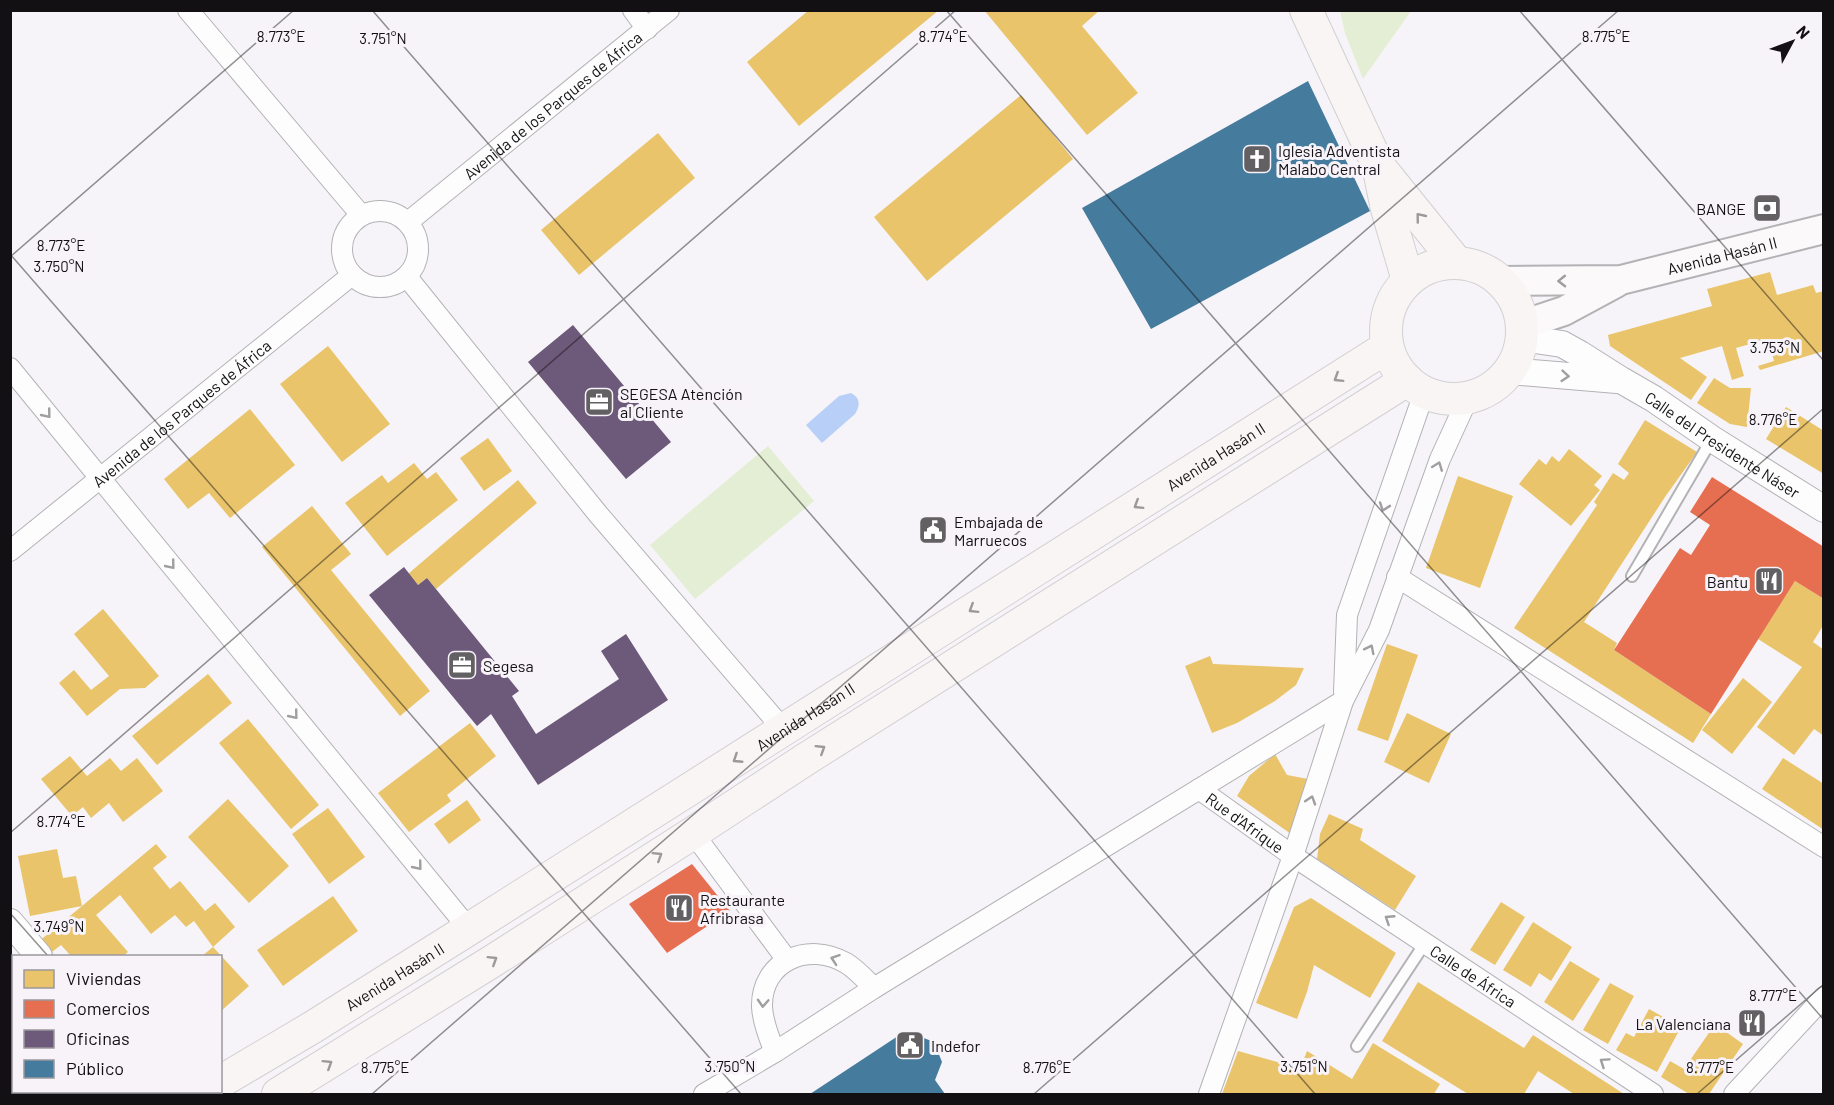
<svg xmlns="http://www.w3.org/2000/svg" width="1834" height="1105" font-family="Barlow,sans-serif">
  <rect width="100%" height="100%" fill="#f6f4f8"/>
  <path fill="#e4eed4" d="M1340 11H1411L1363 79 1345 33Z
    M768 446 814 501 695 599 650 545Z"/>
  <path fill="#b8d0f7" d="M851 393C861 398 860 406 855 414L822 443 806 425 839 396Z"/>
  <path fill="#e9c46a" d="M809 10H939L799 126 747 62Z
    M984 10H1100L1082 26 1138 93 1087 135Z
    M1021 95 1073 159 927 281 874 217Z
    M658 133 695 178 579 275 541 230Z
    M1770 272 1777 295 1813 285 1816 293 1824 291V351L1760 370 1758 366 1774 361 1768 339 1736 348 1744 376 1732 380 1722 346 1680 358 1707 377 1691 400 1610 346 1608 335 1712 306 1707 289Z
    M328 346 390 424 342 462 280 384Z
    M1714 378 1730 388H1751L1747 427 1730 424 1697 403Z
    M1786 407 1824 431V474L1766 439Z
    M250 409 295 465 230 518 209 493 188 509 164 479Z
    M1645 420 1697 452 1665 497 1584 622 1617 643 1614 650 1711 714 1693 743 1514 628 1597 505 1594 502 1613 473 1624 480 1629 473 1618 464Z
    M488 438 512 471 484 491 460 458Z
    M1569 449 1602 476 1594 485 1600 490 1571 526 1519 484 1539 459 1546 465 1552 456 1559 462Z
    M414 463 427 479 436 472 458 500 387 556 345 503 382 475 388 483Z
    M1458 476 1513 496 1480 588 1426 568Z
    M518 480 537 503 436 589 427 578 418 585 408 574Z
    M312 506 351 554 331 570 430 691 400 716 262 547Z
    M1795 581 1824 599V624L1813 642 1824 650V736L1814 729 1794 755 1757 727 1802 667 1758 639Z
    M103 609 159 676 145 688 120 689 87 716 59 683 74 670 91 690 109 676 74 634Z
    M1387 644 1418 655 1388 741 1357 730Z
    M1210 656 1213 664 1304 668 1296 685 1275 701 1237 723 1212 733 1185 666Z
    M208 674 232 703 157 765 132 736Z
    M1743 678 1772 702 1732 754 1702 730Z
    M1407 713 1451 734 1429 783 1384 762Z
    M248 719 319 805 291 829 219 743Z
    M470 723 496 756 447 795 451 801 409 832 378 793Z
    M1275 754 1287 775 1308 779 1291 834 1237 796 1249 776Z
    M70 756 87 776 110 758 121 771 137 758 163 791 123 822 109 803 91 818 83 807 72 816 41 779Z
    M1783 758 1824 784V830L1762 789Z
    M228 799 289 866 249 903 188 837Z
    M467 800 481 820 449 844 434 824Z
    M328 808 365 857 329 884 292 834Z
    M1329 814 1363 829 1360 840 1416 876 1395 910 1317 859 1320 834Z
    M156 844 167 857 153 868 170 889 180 881 205 911 215 903 235 927 213 947 194 921 186 927 175 915 151 934 120 895 96 915 128 952 123 956H71L61 945 48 955 38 942 82 906 30 916 18 856 57 849 63 878 76 876 82 906Z
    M333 896 358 931 283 986 257 950Z
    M1311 898 1396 953 1370 998 1314 965 1307 992 1297 1019 1256 1003 1294 907Z
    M1501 902 1525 917 1495 965 1470 950Z
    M1533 922 1572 947 1551 981 1539 973 1531 987 1503 970Z
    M213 947 249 986 220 1012V956H202Z
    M1570 961 1600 979 1573 1021 1544 1002Z
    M1418 982 1524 1048 1533 1035 1624 1094H1574L1538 1071 1524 1094H1468L1382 1041Z
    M1610 983 1634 996 1608 1044 1583 1030Z
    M1649 1009 1681 1027 1657 1072 1616 1050 1626 1033 1634 1037Z
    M1715 1024 1743 1044 1709 1094H1689L1661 1077 1670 1061 1684 1069Z
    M1373 1043 1440 1084 1434 1094H1222L1238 1051 1281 1063 1298 1074 1307 1051 1352 1079Z"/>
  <path fill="#e76f51" d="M1712 477 1824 547V599L1795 581 1711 714 1614 650 1680 548 1691 555 1710 525 1690 512Z
    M692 864 730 911 667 953 629 904Z"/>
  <path fill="#6d597a" d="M573 325 671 442 626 479 528 362Z
    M404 567 418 585 427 578 519 691 512 696 536 734 619 679 601 651 626 634 668 700 538 785 491 714 477 726 369 595Z"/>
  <path fill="#457b9d" d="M1308 81 1370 211 1151 329 1082 208Z
    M916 1035 934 1042 942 1062 935 1080 945 1094H810L898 1036Z"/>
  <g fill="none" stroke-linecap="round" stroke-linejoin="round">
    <g stroke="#b3b2b5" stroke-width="14">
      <path id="service" d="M1632 576 1712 439
        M1357 1046 1425 943"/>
    </g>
    <g stroke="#b3b2b5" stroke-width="22">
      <g id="minor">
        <path d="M188 10 361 215"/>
        <path d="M633 10 647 29"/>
        <circle cx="380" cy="249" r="38"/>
        <path id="s1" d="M408 222 669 10"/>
        <path d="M407 277 598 514 783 729"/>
        <path d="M10 368 469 929"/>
        <path id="s2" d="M10 551 352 275"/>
        <path d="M1397 577 1824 847"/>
        <path d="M1344 692 1347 615 1424 393"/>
        <path id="s3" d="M1199 789 1293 856 1653 1094"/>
        <path d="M693 833 787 960"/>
        <path d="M775 1052C769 1038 763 1023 762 1007 761 961 808 941 846 963 856 969 865 979 874 988"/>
        <path d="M704 1094 775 1052 874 988 1343 701"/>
        <path d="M1209 1094 1293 856 1343 701 1379 630 1440 459 1468 398"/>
        <path d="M1734 1094 1824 997"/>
      </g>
    </g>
    <g stroke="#b3b2b5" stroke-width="28">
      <g id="tertiary">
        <path id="s4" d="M1522 338 1562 344 1580 354 1621 380 1654 399 1712 439 1824 509"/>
        <path d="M1509 371 1617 380"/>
        <path d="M10 922 39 956"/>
        <path d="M152 1092 154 1094"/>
      </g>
    </g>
    <g stroke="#b3b2b5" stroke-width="32">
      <g id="secondary">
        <path id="s5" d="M1501 281 1621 280 1824 229"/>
        <path d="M1522 325 1564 311 1616 283"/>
      </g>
    </g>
    <g stroke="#d1d0d2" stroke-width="34">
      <g id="primary">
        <path d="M1306 10 1378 165 1387 209 1408 280"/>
        <path d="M1382 170 1457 263"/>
        <circle cx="1454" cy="331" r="68"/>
        <path id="s6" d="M220 1082 313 1027 469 929 1387 347"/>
        <path d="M278 1094 491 962 693 833 806 759 1407 380"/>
      </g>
    </g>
    <use href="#service" stroke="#fefdfe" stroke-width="10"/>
    <use href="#minor" stroke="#fefdfe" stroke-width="20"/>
    <use href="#tertiary" stroke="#fefdfe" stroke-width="26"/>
    <use href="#secondary" stroke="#fcf9fa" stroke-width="28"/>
    <use href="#primary" stroke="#f9f5f5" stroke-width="32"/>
  </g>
  <defs><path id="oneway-chevron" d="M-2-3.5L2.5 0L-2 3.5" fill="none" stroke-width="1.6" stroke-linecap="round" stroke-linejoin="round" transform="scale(1.5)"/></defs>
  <g stroke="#9d999a">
    <use href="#oneway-chevron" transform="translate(1420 217) rotate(-129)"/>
    <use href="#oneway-chevron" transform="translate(1338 378) rotate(148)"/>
    <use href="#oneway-chevron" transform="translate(1138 505) rotate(148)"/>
    <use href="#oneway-chevron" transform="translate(973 609) rotate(148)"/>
    <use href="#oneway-chevron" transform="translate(821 749) rotate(-32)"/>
    <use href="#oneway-chevron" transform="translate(737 759) rotate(147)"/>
    <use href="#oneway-chevron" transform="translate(658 856) rotate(-32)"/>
    <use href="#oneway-chevron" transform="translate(493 960) rotate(-32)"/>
    <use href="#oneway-chevron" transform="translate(328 1064) rotate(-32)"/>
  </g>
  <use stroke="#9e9c9d" href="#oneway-chevron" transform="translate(1562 281) rotate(179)"/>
  <g stroke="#a09ea0">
    <use href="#oneway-chevron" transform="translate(1565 376) rotate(5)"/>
    <use href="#oneway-chevron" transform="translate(47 414) rotate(51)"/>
    <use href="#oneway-chevron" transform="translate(1438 466) rotate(-69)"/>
    <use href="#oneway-chevron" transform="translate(1384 507) rotate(109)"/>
    <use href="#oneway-chevron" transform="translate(171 565) rotate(51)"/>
    <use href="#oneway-chevron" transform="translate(1370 649) rotate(-63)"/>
    <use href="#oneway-chevron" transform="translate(294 715) rotate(51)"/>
    <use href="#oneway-chevron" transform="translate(1311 800) rotate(-72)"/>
    <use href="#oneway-chevron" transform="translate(418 866) rotate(51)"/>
    <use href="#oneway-chevron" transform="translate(1389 919) rotate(-147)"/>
    <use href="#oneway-chevron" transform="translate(835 959) rotate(-161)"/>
    <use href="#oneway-chevron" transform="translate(763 1003) rotate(93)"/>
    <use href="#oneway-chevron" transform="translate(1604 1062) rotate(-146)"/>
  </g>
  <path fill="none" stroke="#121012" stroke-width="1.5" stroke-opacity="0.45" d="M372 10 1315 1094M946 10 1824 1020M1519 10 1824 361M10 254 741 1094M10 257 294 10M10 833 956 10M10 913 48 956M165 1092 168 1094M372 1094 1619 10M1034 1094 1824 408M1697 1094 1824 984"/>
  <defs>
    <g id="church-square" transform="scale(1.5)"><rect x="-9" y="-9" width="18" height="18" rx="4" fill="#626062" stroke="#f7f3f9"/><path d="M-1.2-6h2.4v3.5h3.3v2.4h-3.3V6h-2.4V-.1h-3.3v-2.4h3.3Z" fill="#fff"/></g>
    <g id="bank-square" transform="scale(1.5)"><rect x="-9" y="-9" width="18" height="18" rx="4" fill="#626062" stroke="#f7f3f9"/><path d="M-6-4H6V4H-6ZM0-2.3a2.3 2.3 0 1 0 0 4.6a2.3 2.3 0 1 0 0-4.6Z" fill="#fff"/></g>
    <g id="office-square" transform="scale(1.5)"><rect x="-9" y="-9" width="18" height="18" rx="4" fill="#626062" stroke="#f7f3f9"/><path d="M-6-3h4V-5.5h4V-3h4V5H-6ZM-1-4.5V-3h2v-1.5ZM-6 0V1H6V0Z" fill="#fff"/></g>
    <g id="civic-square" transform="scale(1.5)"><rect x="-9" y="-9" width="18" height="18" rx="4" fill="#626062" stroke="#f7f3f9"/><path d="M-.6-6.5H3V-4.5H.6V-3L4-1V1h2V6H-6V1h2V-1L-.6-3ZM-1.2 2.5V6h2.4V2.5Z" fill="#fff"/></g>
    <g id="restaurant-square" transform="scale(1.5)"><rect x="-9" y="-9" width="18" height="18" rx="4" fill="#626062" stroke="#f7f3f9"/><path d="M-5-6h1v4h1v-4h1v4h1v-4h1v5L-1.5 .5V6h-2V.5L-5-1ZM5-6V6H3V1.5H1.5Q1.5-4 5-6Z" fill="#fff"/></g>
  </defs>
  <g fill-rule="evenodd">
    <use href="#church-square" x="1257" y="159"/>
    <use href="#bank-square" x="1767" y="208"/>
    <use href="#office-square" x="599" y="402"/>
    <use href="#civic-square" x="933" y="530"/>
    <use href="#restaurant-square" x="1769" y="581"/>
    <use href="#office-square" x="462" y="665"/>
    <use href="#restaurant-square" x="679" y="908"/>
    <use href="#restaurant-square" x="1752" y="1023"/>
    <use href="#civic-square" x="910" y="1045"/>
  </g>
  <g text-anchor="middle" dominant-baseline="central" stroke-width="6" stroke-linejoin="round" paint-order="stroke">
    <g font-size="16" fill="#121012" stroke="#f7f3f9">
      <text stroke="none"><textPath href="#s1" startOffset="186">Avenida de los Parques de África</textPath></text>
      <text stroke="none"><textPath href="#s5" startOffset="224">Avenida Hasán II</textPath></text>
      <text stroke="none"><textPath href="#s2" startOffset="220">Avenida de los Parques de África</textPath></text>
      <text stroke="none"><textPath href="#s4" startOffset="230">Calle del Presidente Náser</textPath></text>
      <text stroke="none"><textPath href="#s6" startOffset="1176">Avenida Hasán II</textPath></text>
      <text stroke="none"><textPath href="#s6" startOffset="690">Avenida Hasán II</textPath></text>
      <text stroke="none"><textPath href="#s3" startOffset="57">Rue d'Afrique</textPath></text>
      <text stroke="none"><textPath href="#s3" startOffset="332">Calle de África</textPath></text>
      <text stroke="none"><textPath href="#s6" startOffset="204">Avenida Hasán II</textPath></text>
    </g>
    <g font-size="16" fill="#121012" stroke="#f7f3f9" text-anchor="start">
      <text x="1278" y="150">Iglesia Adventista<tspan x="1278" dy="18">Malabo Central</tspan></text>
      <text x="1746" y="208" text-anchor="end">BANGE</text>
      <text x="620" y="393">SEGESA Atención<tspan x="620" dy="18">al Cliente</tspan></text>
      <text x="954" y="521">Embajada de<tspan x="954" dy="18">Marruecos</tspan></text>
      <text x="1748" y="581" text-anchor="end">Bantu</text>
      <text x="483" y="665">Segesa</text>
      <text x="700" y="899">Restaurante<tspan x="700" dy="18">Afribrasa</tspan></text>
      <text x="1731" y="1023" text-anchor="end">La Valenciana</text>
      <text x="931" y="1045">Indefor</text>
    </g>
  </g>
  <g font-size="15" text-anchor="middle" fill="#121012" stroke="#f7f3f9" stroke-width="6" stroke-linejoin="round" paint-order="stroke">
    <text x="281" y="42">8.773°E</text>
    <text x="943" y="42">8.774°E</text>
    <text x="1606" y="42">8.775°E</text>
    <text x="383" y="44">3.751°N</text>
    <text x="61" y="251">8.773°E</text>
    <text x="59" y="272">3.750°N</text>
    <text x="1775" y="353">3.753°N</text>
    <text x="1773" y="425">8.776°E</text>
    <text x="61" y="827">8.774°E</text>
    <text x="59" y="932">3.749°N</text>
    <text x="1773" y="1001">8.777°E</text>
    <text x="730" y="1072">3.750°N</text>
    <text x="1304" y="1072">3.751°N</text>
    <text x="385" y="1073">8.775°E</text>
    <text x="1047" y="1073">8.776°E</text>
    <text x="1710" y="1073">8.777°E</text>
  </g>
  <rect width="1834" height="1105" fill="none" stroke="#121012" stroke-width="24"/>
  <rect x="12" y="955" width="210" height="138" fill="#f7f3f9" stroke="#9b989d" stroke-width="1.5"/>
  <rect x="24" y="970" width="30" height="18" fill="#e9c46a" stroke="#9b989d" stroke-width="1.5"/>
  <text x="66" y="985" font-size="18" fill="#121012">Viviendas</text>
  <rect x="24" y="1000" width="30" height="18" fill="#e76f51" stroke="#9b989d" stroke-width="1.5"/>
  <text x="66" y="1015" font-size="18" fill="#121012">Comercios</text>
  <rect x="24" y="1030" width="30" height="18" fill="#6d597a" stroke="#9b989d" stroke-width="1.5"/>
  <text x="66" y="1045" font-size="18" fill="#121012">Oficinas</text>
  <rect x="24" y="1060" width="30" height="18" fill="#457b9d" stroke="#9b989d" stroke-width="1.5"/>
  <text x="66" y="1075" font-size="18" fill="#121012">Público</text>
  <g transform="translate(1792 42) rotate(49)" stroke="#f7f3f9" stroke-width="4.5" paint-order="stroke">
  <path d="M0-4.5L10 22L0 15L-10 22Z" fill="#121012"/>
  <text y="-9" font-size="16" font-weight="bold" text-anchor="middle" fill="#121012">N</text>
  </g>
</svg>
